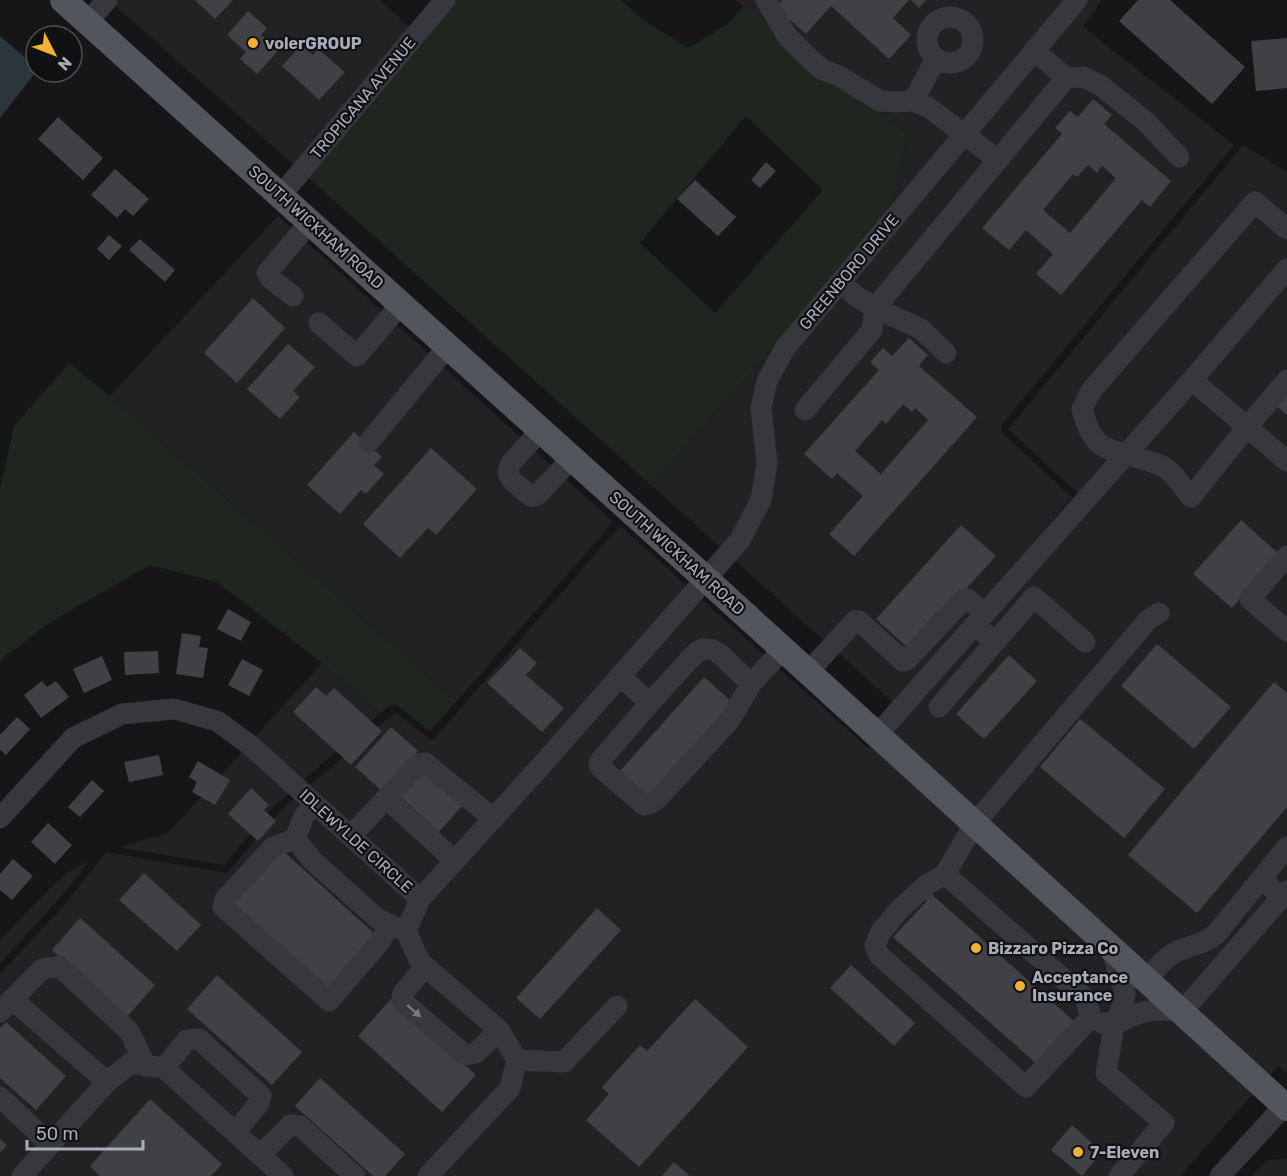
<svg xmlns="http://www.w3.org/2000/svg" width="1287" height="1176" font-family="Rubik,sans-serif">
  <rect width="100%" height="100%" fill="#161618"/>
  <path fill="#222225" d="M109 0H380L419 36 301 171Z
    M735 0H1102L1083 27 1234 145 1002 424 1001 430 1003 434 1072 497 896 705 651 485 802 316 893 202 908 134Z
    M1243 145 1287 172V1074L1278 1066 1180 1176H0V974L68 901 106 852 227 873 280 811 395 712 432 741 620 526 869 749 1082 497 1008 429Z
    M278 216 613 522 457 701 110 396Z
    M322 663 379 715 302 781 254 738Z
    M244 750 290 792 274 806 224 865 119 847 168 833Z
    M89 861 62 896 0 963V941L33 905 66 873Z
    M1287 1159V1176H1252L1267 1160Z"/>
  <path fill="#1e261f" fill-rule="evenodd" d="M451 0H622L642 19 688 48 729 23 744 6 908 134 893 202 802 316 651 485 301 171ZM746 116 823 190 715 313 640 243Z
    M69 363 110 396 457 701 430 731 396 705 389 706 379 715 322 663 217 582 150 565 54 620 7 655 0 663V489L14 426Z"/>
  <path fill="#2c353c" d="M0 36 36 67V72L0 118Z"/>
  <path fill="#404145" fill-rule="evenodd" d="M195 0H233L215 19Z
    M783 0H909L893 18 911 35 889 59 831 6 806 34 776 7Z
    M911 0H926L919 8Z
    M1138 0H1170L1245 67 1212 104 1119 21Z
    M248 11 267 28 261 35 278 51 257 74 240 59 246 52 227 35Z
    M1287 38V88L1256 91 1251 41Z
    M301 45 313 55 318 49 345 72 319 100 282 66Z
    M1093 99 1112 115 1104 124 1171 181 1150 207 1142 200 1061 295 1036 274 1053 254 1026 230 1009 250 982 228 1062 134 1055 128 1070 111 1078 117ZM1088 165 1097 173 1102 166 1116 178 1070 233 1043 210 1073 174 1077 177Z
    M58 117 103 158 83 180 38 139Z
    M766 162 776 171 760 188 751 180Z
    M115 169 149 199 133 216 125 209 117 218 91 195Z
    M695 180 736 217 718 236 677 199Z
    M109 235 122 246 109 260 97 249Z
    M140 239 175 270 165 282 129 250Z
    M253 298 285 328 237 383 204 353Z
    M909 338 928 355 919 366 977 417 854 556 829 534 863 496 837 473 832 479 804 454 879 370 870 362 883 348 892 356ZM903 404 912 412 915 408 928 420 881 474 855 451 882 420 886 424Z
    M288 344 315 367 293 391 300 397 280 419 247 389Z
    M1287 389V415L1274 404Z
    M354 432 382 457 374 465 384 474 366 494 361 490 340 514 307 485Z
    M431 448 477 489 436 535 428 528 400 558 363 524Z
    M1241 520 1279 554 1232 608 1193 574Z
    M961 525 996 556 942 615 938 611 906 646 876 619Z
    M228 609 251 622 241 641 217 629Z
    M182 633 201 636 199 647 208 648 203 678 176 674Z
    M1157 644 1231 707 1194 749 1121 686Z
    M520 648 537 663 526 675 564 708 542 732 487 683Z
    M158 651 159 673 125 675 124 652Z
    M1009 655 1037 681 984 739 956 714Z
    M102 656 112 680 84 693 73 669Z
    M242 659 263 670 249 696 228 685Z
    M704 677 733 703 648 797 620 771Z
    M42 681 47 687 56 681 69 697 41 718 24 695Z
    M1274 682 1287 693V807L1197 913 1128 855Z
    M316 687 326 696 334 688 382 731 351 765 293 712Z
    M17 717 30 729 6 755 0 750V735Z
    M1080 719 1165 789 1124 838 1040 767Z
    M391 727 418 751 382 791 355 767Z
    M159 755 163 775 129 782 124 762Z
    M198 761 230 780 215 805 192 792 197 782 189 777Z
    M423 770 463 805 439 832 400 796Z
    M92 780 104 791 80 817 68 807Z
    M251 788 269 805 264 810 276 821 258 841 228 814Z
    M48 823 72 845 55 864 31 842Z
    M281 849 377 936 328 990 232 903Z
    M13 859 33 876 12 900 0 890V874Z
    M144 873 201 925 177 951 119 900Z
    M928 891 1077 1024 1038 1065 893 937 927 901 923 897Z
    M597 908 621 930 540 1019 516 998Z
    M80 918 155 985 127 1017 52 950Z
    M851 965 915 1023 894 1046 830 988Z
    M217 975 302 1052 272 1085 187 1009Z
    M391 999 476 1075 442 1112 358 1036Z
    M695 999 748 1047 639 1167 586 1120 609 1094 602 1087 640 1045 647 1051Z
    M6 1022 66 1076 36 1110 0 1078V1028Z
    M320 1078 405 1154 385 1176H373L295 1106Z
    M150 1099 222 1164 211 1176H100L90 1166Z
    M1072 1125 1102 1152 1082 1176 1051 1150Z
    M0 1139 7 1145 0 1153Z
    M674 1162 690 1176H662Z"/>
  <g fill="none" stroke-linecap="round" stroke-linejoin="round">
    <path stroke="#37383d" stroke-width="21" d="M766 0 787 36 812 61 823 70 839 76 880 101 896 102 913 101 928 107 998 160
      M927 40a23 23 0 1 1 46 0a23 23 0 1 1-46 0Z
      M88 22 107 0
      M1066 78 1083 77 1100 85 1145 121 1179 157
      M913 101 936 59
      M281 195 445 0
      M840 282 856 296 875 308 921 329 946 353
      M293 296 270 278 267 273 310 222
      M319 323 357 356 401 304
      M1192 380 1247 427 1191 497C1183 488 1176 476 1167 469 1161 464 1152 462 1145 460 1108 448 1093 453 1082 409L1091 391 1104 376 1255 202 1287 229
      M1287 380 1247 427 1287 461
      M805 410 872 330 875 308 1066 78 1034 50
      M541 430 511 463C510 466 508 469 508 473 509 480 525 491 531 496H535L539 493 572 458
      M369 442 448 346
      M1287 556 1250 599 1287 631
      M995 642 1034 597 1085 642
      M808 672 855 621H859L903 661 908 659 964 599H968L985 614
      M620 676 650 703 688 661 697 652 702 649 713 650 721 655 751 684 783 649
      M650 703 600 761 599 764 600 767 644 805 653 802 660 796 730 720 751 684
      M939 707 995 642 984 633
      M877 735 1192 380 1287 269
      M386 798 455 861
      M315 804 304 816 295 839 313 861 378 919 403 930
      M0 818 73 738 122 714 174 709 217 721 250 745 420 899
      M351 836 418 764 425 763 494 819
      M295 839 273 847 225 899 223 907 329 1001 379 943 390 924
      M945 874 925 886 899 910 880 933 875 946 879 955 1026 1087 1091 1017 1085 998 945 874 975 823 1148 620 1159 613
      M1270 887 1261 879 1287 847
      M1111 948 1125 992 1124 1001 1114 1026C1137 1011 1155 1007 1182 1012L1287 891
      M425 967 403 993 402 1001 465 1055 476 1053 499 1030
      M1146 980C1155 971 1163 959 1174 953 1189 944 1201 947 1217 933L1261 879
      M12 999 107 1082
      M0 1012 42 969 59 966 129 1031 146 1066
      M1102 1023 1114 1026 1106 1073 1164 1123 1119 1176
      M517 1060 564 1062 617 1006
      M164 1068 187 1040 199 1039 261 1096 259 1103 235 1133
      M0 1097 50 1144
      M260 1155 290 1125 300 1126 355 1176
      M22 1176 107 1082 131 1063 164 1068 283 1176
      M428 1176 510 1088 517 1060 499 1030 420 962 406 931 420 899 540 767 740 540 761 500 767 463 761 408 767 381 785 348 1077 0
      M1220 1176 1284 1106"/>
    <path stroke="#53555c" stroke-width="26" d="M63 0 706 579 1287 1108"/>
  </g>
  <defs><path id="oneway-solid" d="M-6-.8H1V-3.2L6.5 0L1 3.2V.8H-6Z" transform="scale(1.5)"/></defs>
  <use fill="#757881" href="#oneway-solid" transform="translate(414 1011) rotate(41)"/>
  <g fill="#f2b134" stroke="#111113" stroke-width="2">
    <circle cx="253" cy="43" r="6"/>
    <circle cx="976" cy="948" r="6"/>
    <circle cx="1020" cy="986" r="6"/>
    <circle cx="1078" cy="1152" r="6"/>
  </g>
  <g text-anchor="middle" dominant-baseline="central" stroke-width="4.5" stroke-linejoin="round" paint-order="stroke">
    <g font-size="16" font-weight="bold" fill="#a8adb8" stroke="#111113" text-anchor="start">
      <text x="265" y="43">volerGROUP</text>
      <text x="988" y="948">Bizzaro Pizza Co</text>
      <text x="1032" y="977">Acceptance<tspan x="1032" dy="18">Insurance</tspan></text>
      <text x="1090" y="1152">7-Eleven</text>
    </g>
    <g font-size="16" fill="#a8adb8" stroke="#111113">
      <text transform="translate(363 98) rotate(-50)">TROPICANA AVENUE</text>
      <text transform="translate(316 227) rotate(42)">SOUTH WICKHAM ROAD</text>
      <text transform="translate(849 272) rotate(-50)">GREENBORO DRIVE</text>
      <text transform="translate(677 553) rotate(42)">SOUTH WICKHAM ROAD</text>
      <text transform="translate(356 841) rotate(42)">IDLEWYLDE CIRCLE</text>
    </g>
  </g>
  <g transform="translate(54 54) rotate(132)"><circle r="28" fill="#111113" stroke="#4d4f55" stroke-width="1.5"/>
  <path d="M0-4.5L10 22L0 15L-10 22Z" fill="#f2b134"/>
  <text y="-9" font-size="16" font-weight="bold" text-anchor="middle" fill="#a8adb8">N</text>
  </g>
  <path d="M27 1140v9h116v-9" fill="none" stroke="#a8adb8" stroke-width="3"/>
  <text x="36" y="1140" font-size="18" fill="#a8adb8" stroke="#111113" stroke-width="4.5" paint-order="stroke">50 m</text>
</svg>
